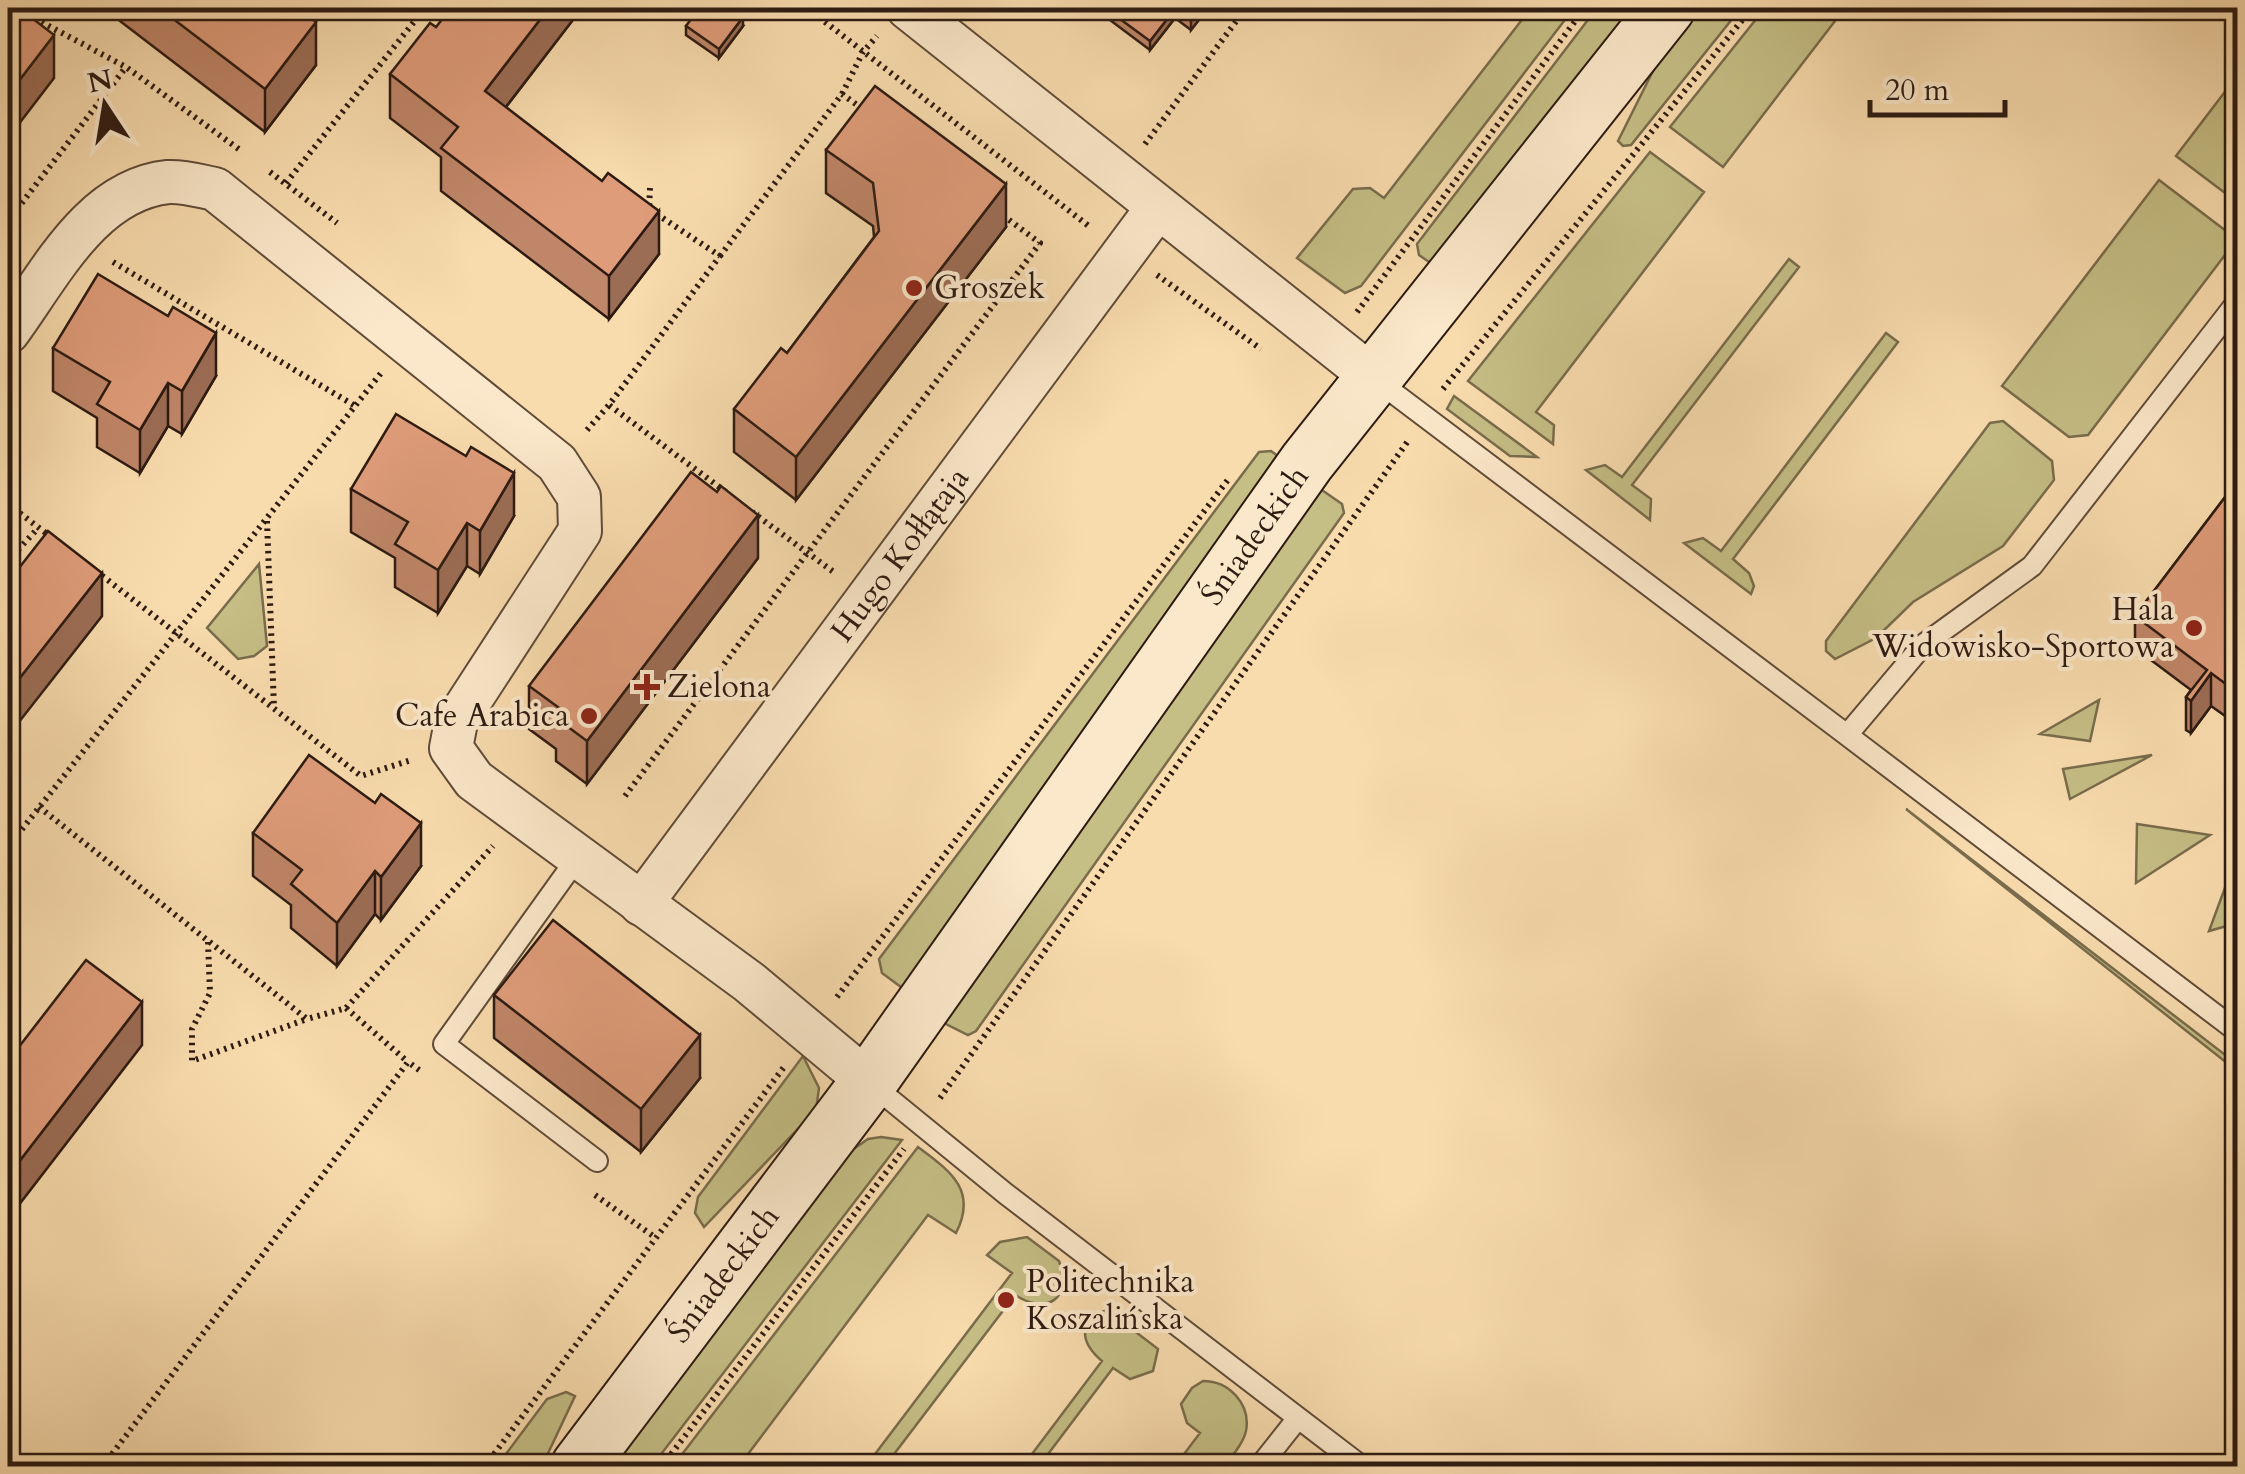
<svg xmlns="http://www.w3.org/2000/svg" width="2245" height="1474" font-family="Cardo,serif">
  <rect width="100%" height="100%" fill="#f9dcae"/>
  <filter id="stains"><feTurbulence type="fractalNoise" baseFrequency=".002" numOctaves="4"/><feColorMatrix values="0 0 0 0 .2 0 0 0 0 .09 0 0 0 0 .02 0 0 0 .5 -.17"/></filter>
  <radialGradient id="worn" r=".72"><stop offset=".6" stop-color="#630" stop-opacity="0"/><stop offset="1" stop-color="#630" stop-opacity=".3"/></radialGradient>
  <path fill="#c5be85" stroke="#796c4c" stroke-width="2.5" d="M1531 8H1574L1361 286 1345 293 1297 258 1353 189 1370 188 1384 198Z
    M1597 8H1635L1432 264 1419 255 1417 244Z
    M1697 8H1741L1631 145 1623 146 1618 141 1664 49Z
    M1765 8H1845L1723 167 1670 127Z
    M2237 76V202L2176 156Z
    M1650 152 1704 192 1536 412 1554 425 1553 444 1468 381Z
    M2159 180 2226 231 2228 251 2088 435 2069 437 2002 386Z
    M1789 259 1799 267 1632 485 1651 499 1650 520 1586 470 1605 465 1622 477Z
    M1886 333 1898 342 1733 559 1749 573 1754 586 1751 594 1684 543 1703 538 1721 551Z
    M1454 396 1537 457 1510 456 1447 409Z
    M2003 421 2052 461 2054 480 2003 546 1913 602 1876 638 1835 659 1826 651V641L1990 423Z
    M1271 451 1282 459 905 990 882 973 879 959 1259 452Z
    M1319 488 1342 504 1344 513 976 1031 968 1035 942 1022Z
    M259 564 267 646 254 656 238 659 207 628Z
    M2099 700 2090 741 2040 734Z
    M2152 755 2070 799 2063 769Z
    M1906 809 2237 1064V1071Z
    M2137 824 2210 835 2136 883Z
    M2236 858 2237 923 2209 931Z
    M803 1056 819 1088 816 1110 704 1227 695 1213 698 1197Z
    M881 1137 902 1140 652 1466H608L845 1155 868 1139Z
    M918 1147C950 1171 978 1190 956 1233L928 1215 739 1466H673Z
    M1027 1237 1059 1261C1073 1300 1046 1315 1015 1295L885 1466H866L1012 1273 987 1255 1000 1242Z
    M1107 1310 1158 1349 1153 1371 1130 1379 1113 1368 1039 1466H1023L1102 1361C1081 1343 1076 1321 1107 1310Z
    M1203 1381C1229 1381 1251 1404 1246 1431 1243 1444 1232 1456 1224 1466H1175L1200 1433 1187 1423 1181 1404 1192 1388Z
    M566 1392 575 1396 542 1466H497L547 1399Z"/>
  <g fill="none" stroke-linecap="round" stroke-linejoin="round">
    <g stroke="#604b39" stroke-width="24">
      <path id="lane" d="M1375 379 1847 735 1923 645 2032 566 2238 301
        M1847 735 2238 1032
        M578 857 444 1044 597 1161
        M870 1083 1006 1194 1361 1466
        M1260 1466 1298 1418"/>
    </g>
    <g stroke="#604b39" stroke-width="46">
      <g id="street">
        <path d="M908 8 1374 378"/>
        <path d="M8 332C50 275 91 190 168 182 183 181 200 186 215 189L557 463 579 497 580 531 456 722 451 748 474 780 749 982 869 1082"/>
        <path id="s1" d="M641 904 1158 207"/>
      </g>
    </g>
    <g stroke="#2d1b12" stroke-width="59">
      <g id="secondary">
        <path id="s2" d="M579 1466 869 1082 1307 462 1667 8"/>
      </g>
    </g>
    <path stroke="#2d1b12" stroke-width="6" stroke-dasharray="2.5 5" stroke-linecap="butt" d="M24 8 45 24 126 67 240 150
      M807 8 1090 227
      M842 94 863 52 877 36
      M1145 144 1246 8
      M270 172 337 223
      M286 183 425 8
      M650 188 649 209 720 256 609 405 726 492
      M8 221 126 67
      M720 256 842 94 864 110
      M113 262 357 407
      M1157 275 1261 349
      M1357 312 1585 8
      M8 387 18 374
      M1443 389 1752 8
      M587 430 609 405
      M8 504 51 537
      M752 512 835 573
      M267 521 274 708
      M8 561 38 528
      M96 571 361 776 411 760
      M625 796 1040 243 1001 214
      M39 807 307 1019 346 1008 493 846
      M8 847 381 373
      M208 942 210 993 192 1029V1061L307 1019
      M837 997 1230 477
      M346 1008 408 1062
      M940 1098 1408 441
      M595 1195 656 1238
      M103 1466 408 1062 422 1072
      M485 1466 784 1067
      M662 1466 904 1149"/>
    <use href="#lane" stroke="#fbe8ca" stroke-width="20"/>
    <use href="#street" stroke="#fbe8ca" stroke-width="42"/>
    <use href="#secondary" stroke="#fbe8ca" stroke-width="55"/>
  </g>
  <path fill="#c08669" stroke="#2d1b12" stroke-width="2.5" d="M103 8H297L316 65 265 132Z
    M582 8 506 107 659 254 609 319 441 191V157L390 118V74L436 27Z
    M1094 8H1208L1191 30 1175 18 1150 50Z
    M686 26H743L719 58 686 35Z
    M826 150 1006 227 796 500 734 452V409L787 353 874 237 873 226 826 193Z
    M53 348 216 376 182 434 168 426 140 473 97 447V418L53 391Z
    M2238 480V725L2211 706 2191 733 2186 730V697L2191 690 2135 648V616Z
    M351 489 514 516 480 574 467 566 438 613 395 587V558L351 532Z
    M758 558 587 784 556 761V749L529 729V686Z
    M253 833 421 866 381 920 375 914 337 966 291 928V905L253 876Z
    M494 995 700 1078 641 1152 494 1038Z"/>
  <path fill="#9c6d55" stroke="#2d1b12" stroke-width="2.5" d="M549 8H582L485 134V91Z
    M1201 8H1208L1191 30V21Z
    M1175 9V18L1150 50V41Z
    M743 17V26L719 58V49Z
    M316 22V65L265 132V89Z
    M54 35V78L8 138V95Z
    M1006 184V227L796 500V457Z
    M659 211V254L609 319V276Z
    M216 333V376L182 434V391Z
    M168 383V426L140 473V430Z
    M514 473V516L480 574V531Z
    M758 515V558L587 784V741Z
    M467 523V566L438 613V570Z
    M102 573V616L8 736V693Z
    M2211 673V706L2191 733V701Z
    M421 823V866L381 920V877Z
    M375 871V914L337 966V923Z
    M142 1002V1045L8 1219V1176Z
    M700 1035V1078L641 1152V1109Z"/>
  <path fill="#df9c7a" stroke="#2d1b12" stroke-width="2.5" d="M8 8H19L54 35 8 95Z
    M159 8H297L316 22 265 89Z
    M451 8H549L485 91 602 181 608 173 659 211 609 276 441 148 458 127 390 74 430 23 436 27Z
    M699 8H730L743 17 719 49 686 26Z
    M1105 8H1201L1191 21 1175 9 1150 41Z
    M875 86 1006 184 796 457 734 409 781 348 787 353 879 231 873 183 826 150Z
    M98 274 168 316 173 307 216 333 182 391 168 383 140 430 97 404 110 382 53 348Z
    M396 414 466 456 471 447 514 473 480 531 467 523 438 570 395 544 408 522 351 489Z
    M691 472 717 492 721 486 758 515 587 741 556 718 562 710 529 686Z
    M2238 480V693L2211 673 2191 701 2186 697 2207 670 2135 616Z
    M48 531 102 573 8 693V582Z
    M309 755 375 803 381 794 421 823 381 877 375 871 337 923 291 884 302 870 253 833Z
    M553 920 700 1035 641 1109 494 995Z
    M86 960 142 1002 8 1176V1061Z
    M1186 1461 1194 1466H1182Z"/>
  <g fill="#8f2418" stroke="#fbe8ca" stroke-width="4">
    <circle cx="914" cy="288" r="10"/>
    <circle cx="2194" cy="628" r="10"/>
    <path d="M642 672h10v10h10v10h-10v10h-10v-10h-10v-10h10z"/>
    <circle cx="589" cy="716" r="10"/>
    <circle cx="1006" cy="1300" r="10"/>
  </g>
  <g text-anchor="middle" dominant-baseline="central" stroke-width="8" stroke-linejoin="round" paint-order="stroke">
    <g font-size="32" fill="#2d1b12" stroke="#fbe8ca" text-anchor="start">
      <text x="934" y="288">Groszek</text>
      <text x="2174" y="610" text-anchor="end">Hala<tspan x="2174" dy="37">Widowisko-Sportowa</tspan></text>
      <text x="667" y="687">Zielona</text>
      <text x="569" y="716" text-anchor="end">Cafe Arabica</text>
      <text x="1026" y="1282">Politechnika<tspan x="1026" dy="37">Koszalińska</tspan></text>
    </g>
    <g font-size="32" fill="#2d1b12" stroke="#fbe8ca">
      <text stroke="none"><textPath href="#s2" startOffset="1150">Śniadeckich</textPath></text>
      <text stroke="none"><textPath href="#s1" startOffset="435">Hugo Kołłątaja</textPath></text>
      <text stroke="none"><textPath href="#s2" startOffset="240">Śniadeckich</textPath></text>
    </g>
  </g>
  <rect width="2245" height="1474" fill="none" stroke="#f9dcae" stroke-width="40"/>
  <rect x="10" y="10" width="2225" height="1454" fill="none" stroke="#2d1b12" stroke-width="5"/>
  <rect x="20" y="20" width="2205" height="1434" fill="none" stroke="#2d1b12" stroke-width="2.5"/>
  <g transform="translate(105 105) rotate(348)" stroke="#fbe8ca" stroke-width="8" paint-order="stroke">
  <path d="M0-8L18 38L0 25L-18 38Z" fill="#2d1b12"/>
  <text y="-15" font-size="28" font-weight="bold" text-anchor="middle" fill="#2d1b12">N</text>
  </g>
  <path d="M1870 100v15h135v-15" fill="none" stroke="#2d1b12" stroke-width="5"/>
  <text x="1885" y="100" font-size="30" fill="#2d1b12" stroke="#fbe8ca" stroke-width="8" paint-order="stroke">20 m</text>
  <rect width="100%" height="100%" filter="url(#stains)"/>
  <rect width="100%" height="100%" fill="url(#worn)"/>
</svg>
